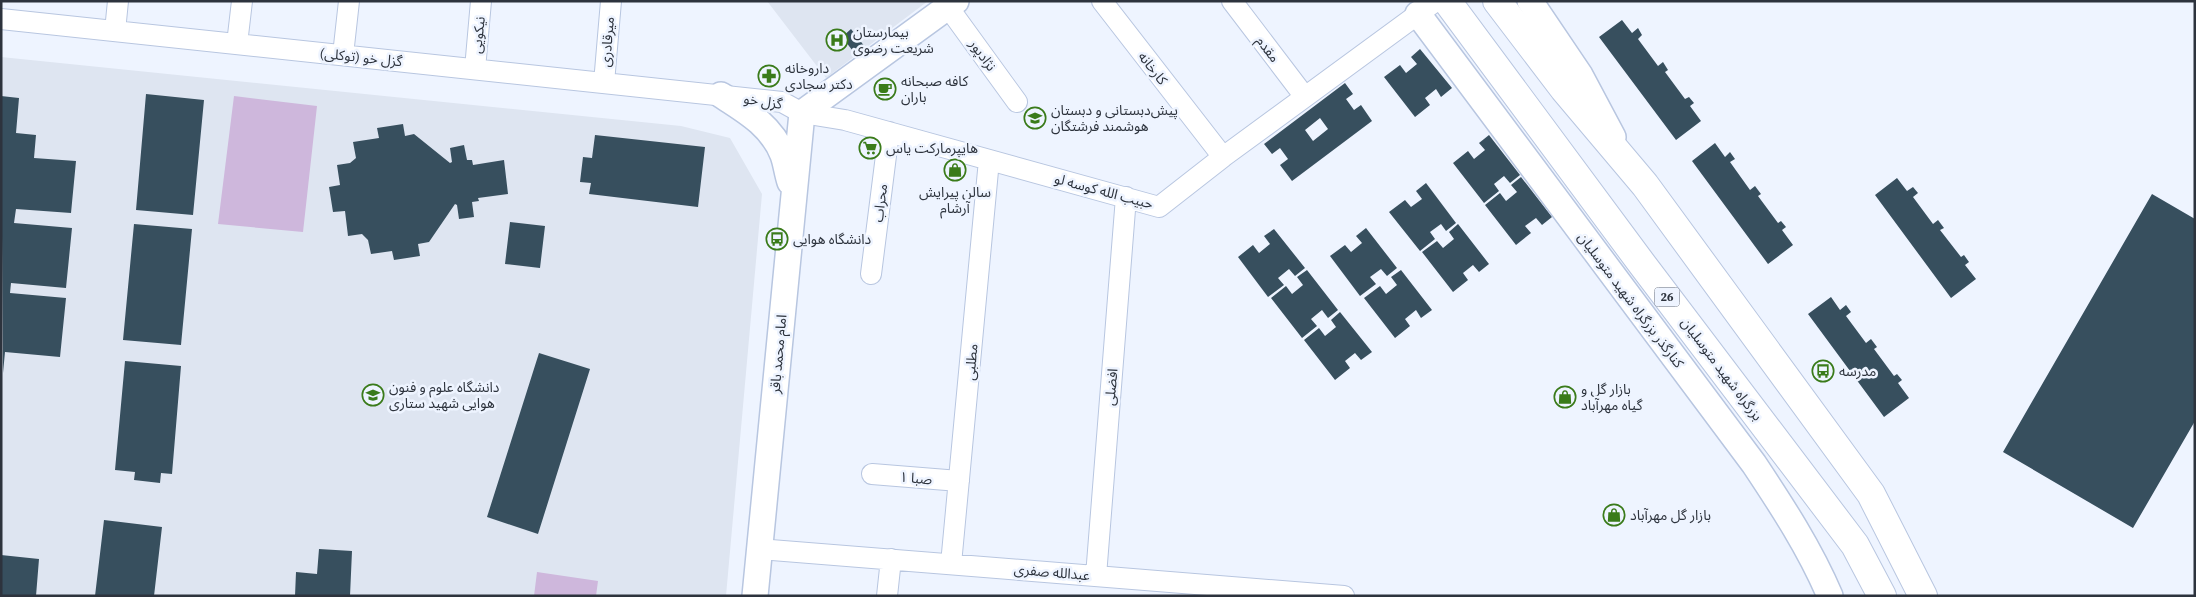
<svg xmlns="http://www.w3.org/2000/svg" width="2196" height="597" font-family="'Source Serif 4','Noto Sans Arabic',serif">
  <rect width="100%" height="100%" fill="#eef4ff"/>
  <path fill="#dee5f1" d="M767 1H928L826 78Z
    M1 57 681 126 730 138 762 194 726 596H1Z"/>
  <path fill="#ceb7dc" d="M234 96 317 106 303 232 218 224Z
    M537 572 598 581 596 596H534Z"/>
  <path fill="#374f5e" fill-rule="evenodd" d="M1622 20 1632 33 1638 28 1642 35 1638 39 1658 66 1663 62 1668 70 1665 72 1685 99 1689 97 1694 103 1690 106 1701 121 1676 140 1599 37Z
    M851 29 865 47 856 55 842 37Z
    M1420 49 1452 88 1441 97 1436 89 1425 98 1430 105 1415 117 1384 77 1400 65 1406 73 1417 64 1411 57Z
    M1345 83 1353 94 1346 99 1354 110 1361 105 1372 121 1292 181 1280 165 1288 159 1280 148 1272 154 1264 144ZM1320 118 1328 129 1313 141 1305 130Z
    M146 94 204 100 193 215 136 210Z
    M1 96 19 98 16 133 36 135 34 158 76 161 71 213 16 209 14 223 72 228 66 288 11 283 10 293 66 298 60 357 5 352 3 373Z
    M403 124 405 136 414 134 450 163 452 162 450 148 464 145 467 160H472L473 165 504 160 508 194 478 198 479 201 472 202 474 217 459 219 457 205 455 204 429 242 418 244 420 256 394 260 392 251 371 254 368 240 362 234 348 236 345 211 333 212 329 187 340 185 337 165 350 163 356 158 353 142 379 138 377 128Z
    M595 135 705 147 698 207 589 194 591 183 580 182 583 157 592 158Z
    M1489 135 1520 175 1510 183 1504 176 1494 184 1499 191 1484 203 1453 163 1468 151 1474 159 1485 150 1479 143Z
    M1715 143 1725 157 1730 152 1735 159 1730 162 1750 190 1755 186 1761 194 1758 196 1778 223 1781 221 1786 227 1782 230 1793 245 1768 264 1692 161Z
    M1521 177 1552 217 1542 225 1536 218 1525 226 1531 233 1516 245 1485 205 1500 193 1506 201 1517 192 1511 185Z
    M1897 178 1907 191 1913 187 1918 193 1913 197 1933 224 1938 220 1944 228 1940 230 1961 257 1964 255 1969 262 1965 265 1976 279 1951 298 1875 195Z
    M1426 183 1456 223 1446 231 1441 224 1430 232 1435 239 1420 251 1389 212 1405 200 1411 207 1422 199 1416 191Z
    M2152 194 2195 219V421L2133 528 2003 452Z
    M510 222 545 226 540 268 505 264Z
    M134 224 192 229 181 345 123 340Z
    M1458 224 1489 264 1479 272 1473 265 1463 273 1468 280 1453 292 1422 252 1437 241 1443 248 1454 239 1449 232Z
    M1366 228 1397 268 1387 276 1381 269 1370 277 1376 284 1360 296 1330 256 1345 245 1351 252 1362 243 1356 236Z
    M1274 229 1305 268 1295 276 1289 269 1278 278 1284 285 1268 297 1238 257 1253 245 1259 253 1270 244 1264 236Z
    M1307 270 1338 310 1328 318 1322 310 1311 319 1317 326 1302 338 1271 298 1286 286 1292 294 1303 285 1297 277Z
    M1401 270 1432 310 1421 318 1416 310 1405 319 1410 326 1395 338 1364 298 1380 286 1386 294 1397 285 1391 277Z
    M1831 297 1840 310 1846 305 1851 312 1846 316 1866 343 1871 339 1877 347 1874 349 1894 376 1897 374 1902 380 1898 383 1909 398 1884 417 1808 314Z
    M1340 312 1372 352 1361 360 1355 353 1345 361 1350 368 1335 380 1304 340 1319 328 1325 336 1336 327 1331 320Z
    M539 353 590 369 538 534 487 517Z
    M125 361 181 366 172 474 161 473 160 483 134 480 135 472 115 470Z
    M104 520 162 527 154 596H95Z
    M319 549 352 551 350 596H295L296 572 317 574Z
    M1 555 39 559 36 596H1Z"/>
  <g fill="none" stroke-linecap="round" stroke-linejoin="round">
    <g stroke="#b8c6e0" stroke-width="22">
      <path id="minor" d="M1102 1 1223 157
        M1232 1 1305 97
        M948 7 1017 102
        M1 19 782 102 802 113 845 120 1159 207 1223 157 1436 1
        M115 31 118 1
        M237 44 242 1
        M343 55 349 1
        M475 69 481 1
        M604 83 611 1
        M871 274 889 132
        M872 474 959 481
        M760 549 1344 596
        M951 564 989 160
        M1096 576 1126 197
        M887 596 891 559"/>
    </g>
    <g stroke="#b8c6e0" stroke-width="28">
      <path id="major" d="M1530 1 1580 75 1613 137
        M1418 14 1754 464C1782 506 1810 549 1830 596
        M721 95C746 111 772 126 783 155 786 163 787 173 790 182
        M755 596 802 113 956 1"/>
    </g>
    <g stroke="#b8c6e0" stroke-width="30">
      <path id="highway" d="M1447 1 1642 264 1855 545 1882 596
        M1497 1 1564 89 1645 185 1871 494 1923 596"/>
    </g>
    <use href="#minor" stroke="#fff" stroke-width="20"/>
    <use href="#major" stroke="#fff" stroke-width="25"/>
    <use href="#highway" stroke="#fff" stroke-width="28"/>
  </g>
  <defs>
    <g id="hospital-ring" transform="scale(1.125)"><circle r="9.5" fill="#eef4ff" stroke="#3a7b1a" stroke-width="1.5"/><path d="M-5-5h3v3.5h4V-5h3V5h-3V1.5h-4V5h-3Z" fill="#3a7b1a"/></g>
    <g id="pharmacy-ring" transform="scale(1.125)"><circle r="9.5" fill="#eef4ff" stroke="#3a7b1a" stroke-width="1.5"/><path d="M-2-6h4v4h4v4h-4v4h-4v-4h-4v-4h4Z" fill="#3a7b1a"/></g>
    <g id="cafe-ring" transform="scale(1.125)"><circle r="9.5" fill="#eef4ff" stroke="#3a7b1a" stroke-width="1.5"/><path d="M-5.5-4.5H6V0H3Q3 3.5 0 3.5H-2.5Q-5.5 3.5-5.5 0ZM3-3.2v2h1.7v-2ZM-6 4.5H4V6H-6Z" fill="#3a7b1a"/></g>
    <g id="school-ring" transform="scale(1.125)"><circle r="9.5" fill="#eef4ff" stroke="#3a7b1a" stroke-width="1.5"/><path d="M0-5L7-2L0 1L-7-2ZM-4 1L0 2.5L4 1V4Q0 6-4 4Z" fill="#3a7b1a"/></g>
    <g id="supermarket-ring" transform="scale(1.125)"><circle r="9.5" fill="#eef4ff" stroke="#3a7b1a" stroke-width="1.5"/><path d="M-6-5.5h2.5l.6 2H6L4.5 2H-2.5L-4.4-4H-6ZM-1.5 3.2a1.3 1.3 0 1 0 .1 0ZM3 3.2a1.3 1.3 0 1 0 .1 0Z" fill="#3a7b1a"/></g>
    <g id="shop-ring" transform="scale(1.125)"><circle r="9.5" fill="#eef4ff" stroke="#3a7b1a" stroke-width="1.5"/><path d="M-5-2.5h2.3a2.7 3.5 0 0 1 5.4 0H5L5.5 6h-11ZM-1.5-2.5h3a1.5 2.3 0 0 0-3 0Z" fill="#3a7b1a"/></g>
    <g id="bus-ring" transform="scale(1.125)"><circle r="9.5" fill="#eef4ff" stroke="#3a7b1a" stroke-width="1.5"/><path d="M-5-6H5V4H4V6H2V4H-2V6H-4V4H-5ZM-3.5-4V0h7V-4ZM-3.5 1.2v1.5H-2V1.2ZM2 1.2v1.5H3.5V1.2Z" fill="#3a7b1a"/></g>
    <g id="university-ring" transform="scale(1.125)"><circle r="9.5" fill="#eef4ff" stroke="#3a7b1a" stroke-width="1.5"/><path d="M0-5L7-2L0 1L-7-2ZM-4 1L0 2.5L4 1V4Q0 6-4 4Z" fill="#3a7b1a"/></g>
  </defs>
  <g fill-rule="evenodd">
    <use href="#hospital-ring" x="837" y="40"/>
    <use href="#pharmacy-ring" x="769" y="76"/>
    <use href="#cafe-ring" x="885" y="89"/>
    <use href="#school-ring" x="1035" y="118"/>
    <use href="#supermarket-ring" x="870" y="148"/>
    <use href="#shop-ring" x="955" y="170"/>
    <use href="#bus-ring" x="777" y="239"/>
    <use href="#bus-ring" x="1823" y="371"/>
    <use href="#university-ring" x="373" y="395"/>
    <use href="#shop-ring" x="1565" y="397"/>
    <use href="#shop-ring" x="1614" y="515"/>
  </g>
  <g text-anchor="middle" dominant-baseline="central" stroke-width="5" stroke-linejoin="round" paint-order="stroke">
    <rect fill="#eef4ff" stroke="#676d77" stroke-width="1" x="1654.5" y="287.5" width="25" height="19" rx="4"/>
    <g font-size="12" font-weight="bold" fill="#2d333d">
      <text x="1667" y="297">26</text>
    </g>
    <g font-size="14" fill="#2d333d" stroke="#eef4ff" text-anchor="start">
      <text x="853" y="32">بیمارستان<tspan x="853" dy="16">شریعت رضوی</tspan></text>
      <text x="785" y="68">داروخانه<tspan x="785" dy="16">دکتر سجادی</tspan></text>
      <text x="901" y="81">کافه صبحانه<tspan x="901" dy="16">باران</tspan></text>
      <text x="1051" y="110">پیش‌دبستانی و دبستان<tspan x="1051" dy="16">هوشمند فرشتگان</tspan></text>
      <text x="886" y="148">هایپرمارکت یاس</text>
      <text x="955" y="192" text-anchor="middle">سالن پیرایش<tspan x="955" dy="16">آرشام</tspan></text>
      <text x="793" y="239">دانشگاه هوایی</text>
      <text x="1839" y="371">مدرسه</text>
      <text x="389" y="387">دانشگاه علوم و فنون<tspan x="389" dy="16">هوایی شهید ستاری</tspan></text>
      <text x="1581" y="389">بازار گل و<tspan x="1581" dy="16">گیاه مهرآباد</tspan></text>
      <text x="1630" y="515">بازار گل مهرآباد</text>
    </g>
    <g font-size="14" fill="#2d333d" stroke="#eef4ff">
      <text transform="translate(478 35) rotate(-84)">نیکویی</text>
      <text transform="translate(607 42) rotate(-85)">میرقادری</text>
      <text transform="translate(1268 49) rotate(53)">مقدم</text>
      <text transform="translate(983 55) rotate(54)">نژادپور</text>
      <text transform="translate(361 57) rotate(6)">گزل خو (توکلی)</text>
      <text transform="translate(1153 68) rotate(52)">کارخانه</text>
      <text transform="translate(763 101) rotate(9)">گزل خو</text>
      <text transform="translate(1104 191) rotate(15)">حبیب الله کوسه لو</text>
      <text transform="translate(880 203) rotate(-83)">محراب</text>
      <text transform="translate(1631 300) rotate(53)">کنارگذر بزرگراه شهید متوسلیان</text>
      <text transform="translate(778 354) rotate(-85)">امام محمد باقر</text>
      <text transform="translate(971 362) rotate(-85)">مطلبی</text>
      <text transform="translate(1722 369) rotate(53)">بزرگراه شهید متوسلیان</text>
      <text transform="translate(1111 387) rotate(-85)">افضلی</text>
      <text transform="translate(916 478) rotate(5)">صبا ۱</text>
      <text transform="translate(1052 572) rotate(5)">عبدالله صفری</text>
    </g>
  </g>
  <rect width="2196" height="597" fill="none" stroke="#2d333d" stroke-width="5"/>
</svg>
